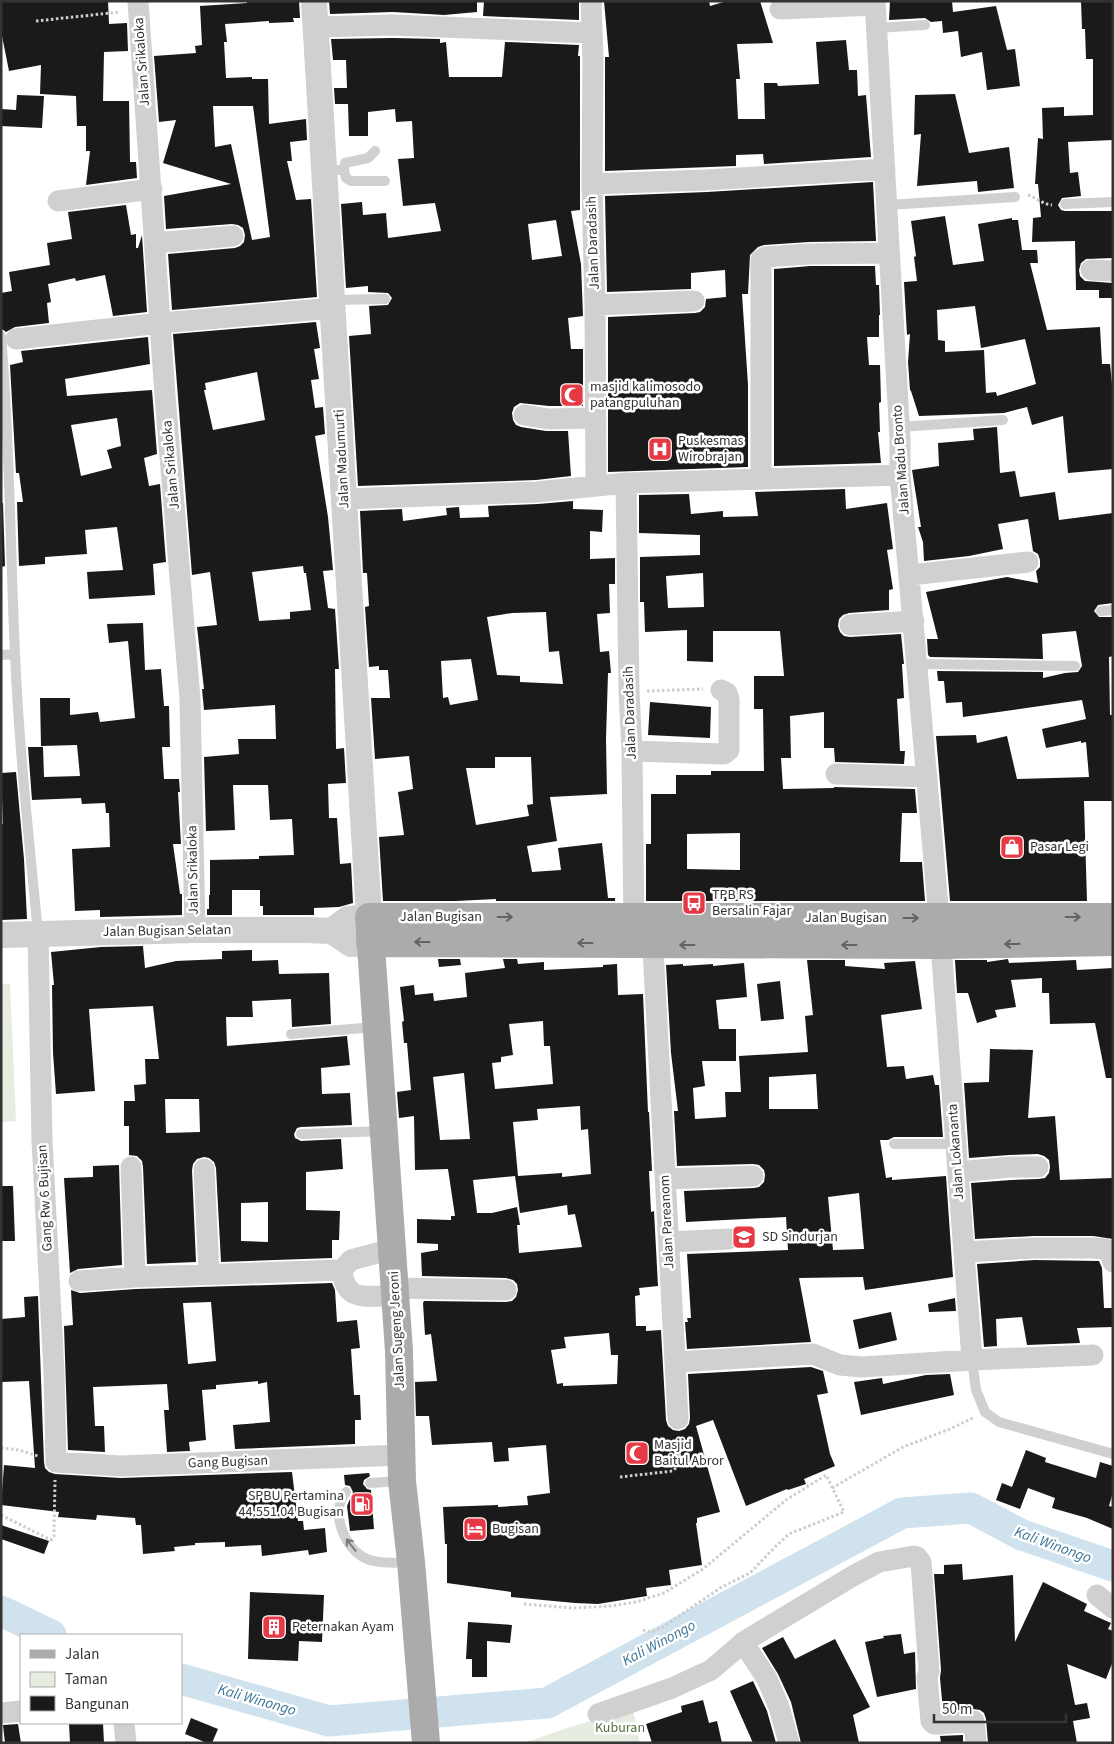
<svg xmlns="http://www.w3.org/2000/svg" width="1114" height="1744" font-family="'Source Sans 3',sans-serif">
  <rect width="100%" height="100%" fill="#fff"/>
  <path fill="#e6ecdf" d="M1 984H10L16 1121 1 1122Z
    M633 1710 640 1743H524L573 1726Z"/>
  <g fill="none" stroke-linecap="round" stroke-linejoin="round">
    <path stroke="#cfe2ee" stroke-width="31" d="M1 1611 51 1635
      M181 1679 329 1721 547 1703 902 1513 971 1508 1022 1535 1113 1566"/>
  </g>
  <path fill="#1a1a1a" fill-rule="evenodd" d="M1 1H108L109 24 127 23 128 51 104 52 103 101H129L130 162H136L137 178 86 185 90 151H86V126H77L76 96 40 94 41 65 9 71 1 31Z
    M247 1H299L300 18H293L294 22 269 23V21L225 24 227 42H224L226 78 252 77V79H268L269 124 306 119 307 140 290 142 292 161H287L296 200 311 199 317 297 172 310 168 254 235 248 240 246 244 242 245 235 243 228 238 225 232 224 166 229 164 196 231 184 163 163 176 120 159 122 154 56 196 53 195 46 202 45 200 6 247 3ZM213 106H253L270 237 252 240 231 144 215 147Z
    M329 1H477V12L444 15 393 12 330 14Z
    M484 1H579V20L483 16Z
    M604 1H709L710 6 727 1H760L773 43 737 44 740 79H736L738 119H765L764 83H777L778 86 819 84 816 42 846 40 849 70H857L858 96 866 95 871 157 764 164 763 154 736 155V166L605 171V57H609Z
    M890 1H952L953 12 996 6 1007 50 1015 49 1020 86 987 90 982 52 961 57 958 31 943 33 942 21 931 22 925 18 889 20Z
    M1081 1H1113V140L1068 142 1070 173 1078 172 1081 196 1062 198 1058 205 1061 210 1065 211H1113V258L1086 259 1081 263 1079 270 1080 276 1085 281 1113 283V298H1099V290H1076L1075 241 1032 242 1033 218 1041 217 1038 184H1035L1038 138 1043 139 1042 108 1064 107V116L1093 115V59H1086L1085 29H1082Z
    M393 38 440 39V43L446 42 449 77H502L505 42 579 45 578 56H580V210L571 211 581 264 583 316 568 318 571 349H583V406H549L520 403 514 407 512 413 513 420 516 425 521 427 546 431H568L571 476 536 480 358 486 349 336 371 334 369 306 388 305 392 298 388 293 368 292V286L346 288 341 204 362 202 363 215 386 213 388 238 441 231 435 203 403 206 398 159 414 158 412 121 396 122 395 109 368 112V136H349L348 104H335L334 88H347L346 60H333L331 39ZM556 220 562 256 532 260 528 224Z
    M955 94 969 153 1009 147 1014 188 978 192 977 181 917 186 921 134 914 135 915 95Z
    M17 95 44 96 42 128 1 126V109L16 110Z
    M873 182 876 241 809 242 764 245 758 247 750 255 748 294H742L748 385V467L608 472V317L695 313 700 312 705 307 706 299 726 297 725 270 691 273V289L607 292 605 196 707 192Z
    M126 205 131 235 136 234V248H138L142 235 147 312 113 316 105 275 76 281 75 278 48 284 51 302 47 303 49 323 15 327 6 332 2 329 1 293 12 291 9 272 50 265 47 243 72 239 68 212Z
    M945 216 953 265 984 261 978 224 1012 218V220H1018L1022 250H1037L1038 263H1030L1047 330 1100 327 1102 364H1110L1113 394V469L1068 473 1063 416 1032 425 1027 407 1004 413 919 416 911 391 910 390 908 362 910 334 907 335 904 282 917 281 914 257 916 256 911 221ZM975 306 981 348 1025 339 1036 384 997 396 996 392 986 393 984 350 945 352V341L938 340 937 310Z
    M810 266H875L876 285H879L880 315H879V337H867L869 365H880L881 402 879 403 880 432H878L881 463 774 466V269Z
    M316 322 320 348 314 349 319 379 311 380 315 408 323 407 325 434 315 436 328 517 333 570 323 571 328 608 335 609 339 669H335L336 749 344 748 346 783 328 784 329 818H337L340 864 351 863 353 903 339 907 314 908V915H263V906H260V890H232V915H207V909H209V895H210V860L259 859V856L294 855 292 819 270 820 268 785H233L235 830 206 831 204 757 239 754 238 739H276L275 705 204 710 202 689H204L197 627 217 625 210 572 192 575 173 334ZM257 372 265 420 213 430 204 390H206L205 383ZM303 566 304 573H306L311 610 290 612V619L259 621 252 572Z
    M148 337 150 364 65 379 67 396 152 390 157 454 144 458 149 486 160 484 166 562 153 564 155 595 89 599 87 572 123 570 117 527 85 530 87 554 45 557V564L19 566 17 502H23L19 473H16L10 365 23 362 21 351ZM117 418 121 446 107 450 112 468 81 476 71 425Z
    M997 427 1000 473 1015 471 1020 497 1055 492 1059 520 1113 513V603L1098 605 1094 611 1099 617H1113V656L1109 657 1110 715H1113V801H1084L1087 901H950L936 736 976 735 977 743 1007 736 1017 779 1089 777 1086 742 1081 743V741L1046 748 1042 729 1086 719 1082 700 963 717 962 702 946 703 944 681H938L937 671 1043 672V678L1065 673 1078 672 1082 666 1076 631 1042 634 1043 659 930 657 928 655 927 639H938L926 592 1007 577 1038 583 1036 571 1040 567V560L1038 554 1033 551 1028 519 998 524 1003 549 969 556 924 561 923 542 918 527H921L912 470 939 466 938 443 974 440 973 429Z
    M845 489 846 509 887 503 893 549 887 550 893 589 889 590V610L849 613 843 615 839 619 838 626 840 632 844 636 850 637 901 634 904 664H902L904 698 897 699 900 751H905L904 764 835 762 834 748H824V712L790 716 791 758H781L783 789 834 788V787L915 789 917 813H902L900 862H922L925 901H646V844H651V794H676V775H711V771H764L763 709H754V676H784L780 631H713V662L687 661V630L645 632 644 602H640V557L700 555V535L639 533V495L689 494 691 514 723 511V517L758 516 755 492ZM703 573 704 607 668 608 666 576ZM740 833V870L687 869V834Z
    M573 501V509L603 510 602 532 590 531V559L615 558V584H609L610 613 597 614 600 652 609 651 611 673H608L606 739 607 794 550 797 557 841 527 846 532 872 561 870 558 848 602 843 608 898H615V901H496V899L456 901H383L379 837 404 835 398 792 413 789 409 756 375 759 371 698H390L388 670H379V666L369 667 365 607 369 606 367 573H363L360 511 402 509 403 521 447 515 446 508 459 507 460 518 489 517 488 506 538 504ZM546 612 549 652 559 651 563 684 520 682V676L497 675 487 617 512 613ZM471 659 478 700 450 705 448 697 443 698 441 661ZM495 757H531L533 804 527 805 529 816 476 825 466 768H495Z
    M1 503H3L5 566 1 567Z
    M143 623 145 670 161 669 164 706H169L170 747H162L164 779H179L180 792H178L181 844H173L180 894H182V915L100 917V910L75 911 72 849 110 847 109 813H106L105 803 82 804 81 798 32 800 28 747H43L44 777 80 776 77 745 41 746 40 698H70V715L98 712 100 722 135 718 128 641 109 643 107 624Z
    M650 702 711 707 710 738 648 735Z
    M16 772 24 859 27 919 1 920V824H3L1 773Z
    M143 946 145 968 176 961 222 959V951L252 950V961L278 960 279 974 329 973 331 1024 292 1027 291 999 252 1001 253 1017H226L227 1046 347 1036 350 1065 321 1068 322 1094 350 1093 352 1125 301 1127 297 1128 294 1134 295 1138 301 1141 341 1139 343 1169 306 1172V1210L340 1211 339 1240H332V1258L221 1262 216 1168 214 1162 209 1158 204 1157 197 1159 193 1164 192 1170 196 1262 147 1264 143 1167 142 1161 137 1156 129 1155V1126H124V1101H135L134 1085 146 1084 145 1059H159L153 1006 89 1009 95 1091 56 1094 53 1053 52 985H54L51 952 101 947ZM165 1099H199L200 1132 166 1133ZM268 1202V1242L241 1241V1203Z
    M438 959H460L461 965 439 967Z
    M503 959H517L518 964 544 962V970L603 967V965L617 964 618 995 643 994 648 1112H649L652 1171H649L651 1212 654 1211 658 1286 639 1288 640 1295 635 1296 636 1326H646V1331L661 1330 666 1420 668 1426 673 1430 679 1431 685 1429 689 1424 690 1418 688 1374 811 1367 823 1371 828 1393 817 1395 830 1454 835 1466 804 1479 806 1484 788 1490 787 1489 746 1506 713 1420 696 1426 720 1512 697 1518V1523H696L702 1565 669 1570 671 1585 646 1588 647 1596 598 1604 575 1603 511 1597V1592L447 1583V1544H445L443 1507 498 1505V1507L528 1505 527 1496 550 1493 546 1445 508 1448 509 1461 494 1462 492 1442 432 1445 429 1416H416L415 1382 437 1381 431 1334 425 1335 423 1303 424 1301 506 1302 512 1301 516 1297 518 1290 517 1284 513 1280 506 1278 422 1276 421 1253 438 1250V1244L417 1243V1219L451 1220V1216H455L448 1169 415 1170 414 1116 399 1118 397 1092 411 1090 407 1043H404L402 1022 404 1021 400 987 414 985 415 995 433 993 434 1001 467 997 465 973 505 968ZM543 1021 544 1046H550L553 1084 495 1089 492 1063 501 1062V1057L513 1055 509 1024ZM464 1073 470 1139 440 1140 433 1077ZM580 1106 581 1130 588 1129 591 1174 562 1177V1173L518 1176 513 1122 538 1120 537 1109ZM515 1176 520 1213 567 1205 568 1215 575 1214 582 1247 519 1253 517 1225H520L517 1207 492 1213H477L473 1180ZM609 1333 611 1355H618L617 1384 563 1386V1383L557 1384 551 1350 566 1348 564 1337Z
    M1008 959 1009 963 1076 960 1077 970 1113 968V1078H1106L1095 1023 1050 1024 1049 993H1042V978L1011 980 1016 1007 995 1010 997 1017 977 1023 968 993H957L955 960H987V962Z
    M807 960H845V966L885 969 884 963 915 961 922 1009 881 1015 887 1067 904 1066 906 1079 933 1075 935 1085H939L943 1137H894L888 1140H880L886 1178 892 1177V1180L946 1176 953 1277 865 1290 863 1277 799 1278 811 1342 687 1349 685 1322H688L687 1318H691L687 1254 788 1250 786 1217 686 1222 684 1191 754 1188 759 1187 764 1182 765 1175 764 1170 759 1165 753 1164 677 1166 674 1111H678L671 1053 666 965 683 964V966L713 964V966L744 963 747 997 716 1000 719 1029H736V1061H702L705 1086 693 1088 695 1119 726 1117 725 1092H741L739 1056 808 1052 805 1016 813 1015ZM816 1074 818 1109H769V1077ZM859 1193 864 1249 833 1250 828 1197Z
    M780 981 784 1019 761 1021 757 984Z
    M990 1049 1033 1050 1028 1118 1055 1116 1060 1180 1113 1178V1239L1093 1236H1034L975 1239 971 1183 1011 1180 1038 1179 1045 1178 1049 1173 1050 1167 1049 1160 1044 1156 1038 1154 1009 1155 969 1158 964 1083 989 1082Z
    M119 1165 122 1265 78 1269 70 1273 64 1178 93 1177V1166Z
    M1 1186H13L15 1241H1Z
    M1035 1260 1099 1261 1102 1268 1104 1308H1113V1327L1077 1328 1080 1343 1027 1345 1022 1317 996 1319 997 1346 984 1347 977 1264Z
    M332 1283 335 1290 337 1322 357 1320 360 1348 351 1349 354 1395H360L361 1420H355V1444L235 1449 233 1425 270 1422 267 1382 258 1384V1381L216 1385V1389L202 1390 206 1440 189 1442 190 1451 167 1452 164 1410H169L167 1384 93 1387 95 1426H104L105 1452 68 1450 64 1326 73 1325 71 1290 80 1293 136 1289ZM211 1302 216 1361 188 1364 183 1303Z
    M38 1296 44 1462 45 1468 49 1472 55 1474 121 1478 292 1472 298 1521H303L304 1530 325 1528 327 1552 309 1555 308 1550 262 1556 261 1545 225 1547V1542L195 1543V1545L174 1547 175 1551 143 1554 141 1525H136L135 1518 97 1515 96 1520 58 1517 59 1512 1 1505 4 1465 35 1468 29 1381 1 1382V1319L25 1317 24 1297Z
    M955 1298 956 1311 929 1312 928 1304Z
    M891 1312 897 1340 859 1349 853 1320Z
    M950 1374 954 1395 861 1415 854 1382 882 1378 883 1384 926 1375Z
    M1026 1450 1046 1458 1045 1462 1096 1478 1100 1462 1113 1466V1492L1109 1506 1113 1507V1529L1087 1518 1052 1508 1055 1498 1028 1488 1020 1509 996 1500 1002 1483 1012 1487Z
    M369 1473 370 1476 364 1480 363 1484 367 1489 371 1490 374 1529 350 1531 347 1506 353 1492 350 1486 345 1485 344 1475Z
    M1 1525 49 1541 44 1554 1 1539Z
    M962 1564 963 1580 1013 1575 1015 1642 1043 1582 1087 1604 1084 1611 1111 1623 1108 1629 1113 1631V1661L1106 1679 1067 1664 1075 1705 1087 1703 1090 1718 1073 1721 1077 1743H988L986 1719 984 1713 980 1710 973 1709 943 1711 940 1678 941 1670 934 1574H944V1565Z
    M250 1592 324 1595 322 1642 299 1641 298 1661 248 1659Z
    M468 1622 512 1625 510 1643 487 1641V1677H472V1659H466Z
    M901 1634 904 1654 915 1652 916 1689 877 1697 865 1642 884 1638 883 1636Z
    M783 1637 795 1659 835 1639 870 1707 853 1715 859 1743H801L791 1702 778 1674 762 1648Z
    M753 1681 767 1711 776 1743H753L730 1691Z
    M703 1700 709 1723 717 1721 722 1743H652L646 1724 682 1712 681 1706Z
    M191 1718 218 1729 212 1743H207L185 1734Z
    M69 1723H103L104 1743H70Z
    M18 1724 21 1743H5L3 1725Z
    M963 1735V1743H941L940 1736Z"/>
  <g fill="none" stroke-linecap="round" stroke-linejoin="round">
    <path stroke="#cdcdcd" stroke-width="3" stroke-dasharray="2.5 2.5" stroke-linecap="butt" d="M36 21 120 12
      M1028 195C1037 198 1042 204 1052 205
      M647 691 703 689
      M1 1448 19 1450 38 1456
      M620 1477 673 1471C682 1462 680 1449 679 1437
      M832 1488 903 1447 950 1429 975 1417
      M1 1515 51 1540 54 1536 55 1480
      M524 1604 572 1608 611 1606 636 1602 664 1593 703 1569 786 1500 826 1475 844 1512 789 1534 775 1547 750 1573 720 1588 663 1627 652 1632 642 1630"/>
    <path stroke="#d0d0d0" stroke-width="10" d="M877 28 925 25
      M325 170H344L346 178 351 181H385
      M344 170 345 163 368 158 375 151
      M1065 204 1113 202
      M887 205 1015 197
      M333 300 385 299
      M1 336C10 441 10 548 15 654 19 747 29 840 38 933
      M899 427 1003 420
      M1101 611 1113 610
      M1 655 15 654
      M918 664 1075 666
      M291 1034 375 1027
      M301 1134 383 1131
      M894 1144H956
      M972 1360 976 1390 985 1412 999 1422 1113 1454
      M370 1483 402 1481
      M346 1492C330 1511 343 1545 363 1557 374 1564 397 1563 410 1562"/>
    <path stroke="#d0d0d0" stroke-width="21" d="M138 1 165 396 190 699 195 930
      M591 1 593 59 592 184 595 305 596 486
      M875 1 900 439V475L939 918
      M780 9 875 5
      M316 27 393 25 591 33
      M592 184 706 180 885 169
      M58 201 152 189
      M155 243 233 236
      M1091 270 1113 271
      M595 305 694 301
      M16 339 161 323 333 308
      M524 415 548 419 596 418
      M761 479V260L765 257 809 254 889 253
      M626 483 629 692 632 751 634 933
      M344 499 537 492 626 483 900 475
      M910 575 1028 562
      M850 625 914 621
      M632 751 724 754 729 750V700L727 693 721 690
      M836 774 927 777
      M652 930 678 1419
      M38 934 42 1140 54 1372 56 1462 121 1466 401 1455
      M941 945 972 1360
      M131 1167 135 1277
      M204 1169 209 1274
      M958 1172 1010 1167H1038
      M665 1179 753 1176
      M669 1242 729 1239
      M392 1249 351 1260 342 1270C345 1304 368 1295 395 1296
      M964 1252 1035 1248H1093L1105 1249 1109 1251 1113 1262
      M79 1281 135 1277 342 1270
      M395 1288 506 1290
      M675 1362 813 1354 840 1365 862 1367 972 1360 1093 1355
      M1097 1595 1113 1608
      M743 1642 767 1679 779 1707 789 1743
      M1 1713 21 1711
      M598 1714 672 1688 711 1670 745 1641 851 1577 879 1562 914 1556 917 1557 921 1562 929 1671 927 1677 931 1721 934 1724H939L974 1721 976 1743
      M124 1723 126 1743"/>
    <path stroke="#d0d0d0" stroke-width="26" d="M314 1 369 917 348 919 332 931
      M1 935 195 930H306L332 931 351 944 370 943"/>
    <path stroke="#ababab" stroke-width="28" d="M370 943 941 945 1113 942
      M426 1743 411 1562 402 1481 399 1351 369 917H1113"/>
  </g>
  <defs><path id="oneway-shaft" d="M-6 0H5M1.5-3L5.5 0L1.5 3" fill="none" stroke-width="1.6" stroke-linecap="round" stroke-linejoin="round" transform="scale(1.25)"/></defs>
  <g stroke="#636363">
    <use href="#oneway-shaft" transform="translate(505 917)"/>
    <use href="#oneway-shaft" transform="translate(1073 917)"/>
    <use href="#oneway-shaft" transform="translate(911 918)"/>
    <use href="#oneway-shaft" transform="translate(422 942) rotate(-180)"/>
    <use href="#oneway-shaft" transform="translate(585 943) rotate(-180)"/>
    <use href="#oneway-shaft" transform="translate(1012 944) rotate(179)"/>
    <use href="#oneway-shaft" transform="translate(687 945) rotate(-180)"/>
    <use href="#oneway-shaft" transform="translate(849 945) rotate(-180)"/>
  </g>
  <use stroke="#7a7a7a" href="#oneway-shaft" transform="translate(351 1545) rotate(-128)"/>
  <defs>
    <g id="mosque-square" transform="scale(1.25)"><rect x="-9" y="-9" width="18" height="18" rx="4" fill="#e63946" stroke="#fff"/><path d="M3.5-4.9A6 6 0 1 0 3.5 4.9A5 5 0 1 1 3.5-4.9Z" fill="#fff"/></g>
    <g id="hospital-square" transform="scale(1.25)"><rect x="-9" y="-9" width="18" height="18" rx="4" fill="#e63946" stroke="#fff"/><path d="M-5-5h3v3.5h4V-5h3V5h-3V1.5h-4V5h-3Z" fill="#fff"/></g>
    <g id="shop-square" transform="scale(1.25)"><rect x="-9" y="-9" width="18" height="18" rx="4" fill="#e63946" stroke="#fff"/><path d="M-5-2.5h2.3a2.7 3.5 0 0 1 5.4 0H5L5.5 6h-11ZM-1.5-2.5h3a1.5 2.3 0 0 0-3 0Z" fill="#fff"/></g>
    <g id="bus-square" transform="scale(1.25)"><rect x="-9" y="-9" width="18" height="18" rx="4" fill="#e63946" stroke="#fff"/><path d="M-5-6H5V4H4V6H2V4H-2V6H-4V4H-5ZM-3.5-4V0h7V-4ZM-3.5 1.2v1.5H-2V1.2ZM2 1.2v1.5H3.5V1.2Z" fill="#fff"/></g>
    <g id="school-square" transform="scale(1.25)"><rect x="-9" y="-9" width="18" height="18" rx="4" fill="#e63946" stroke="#fff"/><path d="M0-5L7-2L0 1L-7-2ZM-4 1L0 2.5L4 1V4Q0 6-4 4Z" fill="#fff"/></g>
    <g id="fuel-square" transform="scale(1.25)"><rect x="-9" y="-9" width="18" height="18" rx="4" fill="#e63946" stroke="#fff"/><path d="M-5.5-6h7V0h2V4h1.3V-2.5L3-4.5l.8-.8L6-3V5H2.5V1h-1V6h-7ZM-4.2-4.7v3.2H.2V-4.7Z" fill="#fff"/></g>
    <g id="hotel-square" transform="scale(1.25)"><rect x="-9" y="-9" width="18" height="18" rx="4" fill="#e63946" stroke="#fff"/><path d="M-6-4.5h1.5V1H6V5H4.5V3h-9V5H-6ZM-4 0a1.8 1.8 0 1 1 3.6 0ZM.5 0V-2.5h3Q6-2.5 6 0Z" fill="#fff"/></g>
    <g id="building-square" transform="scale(1.25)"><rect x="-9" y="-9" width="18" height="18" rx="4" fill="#e63946" stroke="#fff"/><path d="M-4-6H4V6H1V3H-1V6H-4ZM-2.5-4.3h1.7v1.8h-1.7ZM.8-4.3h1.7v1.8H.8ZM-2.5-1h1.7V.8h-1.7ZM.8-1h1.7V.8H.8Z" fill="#fff"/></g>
  </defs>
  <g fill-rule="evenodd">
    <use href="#mosque-square" x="572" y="395"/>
    <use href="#hospital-square" x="660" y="449"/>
    <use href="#shop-square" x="1012" y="847"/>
    <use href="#bus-square" x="694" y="903"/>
    <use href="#school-square" x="744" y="1237"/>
    <use href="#mosque-square" x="637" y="1453"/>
    <use href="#fuel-square" x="362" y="1504"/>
    <use href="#hotel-square" x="475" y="1529"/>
    <use href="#building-square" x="274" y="1627"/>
  </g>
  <g text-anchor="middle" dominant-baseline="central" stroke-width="5" stroke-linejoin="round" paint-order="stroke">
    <g font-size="14" fill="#333" stroke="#fff">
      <text transform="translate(142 62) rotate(-94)">Jalan Srikaloka</text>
      <text transform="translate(593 243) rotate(-92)">Jalan Daradasih</text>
      <text transform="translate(342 459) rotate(-93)">Jalan Madumurti</text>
      <text transform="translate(901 460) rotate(-94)">Jalan Madu Bronto</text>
      <text transform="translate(171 465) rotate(-95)">Jalan Srikaloka</text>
      <text transform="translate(630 713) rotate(-92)">Jalan Daradasih</text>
      <text transform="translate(193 870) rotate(-91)">Jalan Srikaloka</text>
      <text x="441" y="917">Jalan Bugisan</text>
      <text x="846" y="918">Jalan Bugisan</text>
      <text transform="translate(167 931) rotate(-1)">Jalan Bugisan Selatan</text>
      <text transform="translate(956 1152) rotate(-94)">Jalan Lokananta</text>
      <text transform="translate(45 1198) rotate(-93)">Gang Rw 6 Bujisan</text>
      <text transform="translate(667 1222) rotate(-93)">Jalan Pareanom</text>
      <text transform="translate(397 1330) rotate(-93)">Jalan Sugeng Jeroni</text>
      <text transform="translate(228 1462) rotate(-2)">Gang Bugisan</text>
    </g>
    <g font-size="14" fill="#333" stroke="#fff" text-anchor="start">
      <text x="590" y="387">masjid kalimosodo<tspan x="590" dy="16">patangpuluhan</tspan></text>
      <text x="678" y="441">Puskesmas<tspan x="678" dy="16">Wirobrajan</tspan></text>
      <text x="1030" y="847">Pasar Legi</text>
      <text x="712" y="895">TPB RS<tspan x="712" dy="16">Bersalin Fajar</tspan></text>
      <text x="762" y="1237">SD Sindurjan</text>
      <text x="654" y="1445">Masjid<tspan x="654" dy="16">Baitul Abror</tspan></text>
      <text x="344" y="1496" text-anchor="end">SPBU Pertamina<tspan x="344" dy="16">44.551.04 Bugisan</tspan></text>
      <text x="492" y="1529">Bugisan</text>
      <text x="292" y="1627">Peternakan Ayam</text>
    </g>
    <g font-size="14" fill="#56703f" stroke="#fff">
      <text x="620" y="1728">Kuburan</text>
    </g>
    <g font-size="15" font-style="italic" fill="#3f7597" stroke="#fff">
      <text transform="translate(1053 1545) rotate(20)">Kali Winongo</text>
      <text transform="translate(659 1643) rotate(-28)">Kali Winongo</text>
      <text transform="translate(257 1700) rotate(16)">Kali Winongo</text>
    </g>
  </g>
  <rect width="1114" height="1744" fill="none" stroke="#333333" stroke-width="5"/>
  <rect x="20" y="1634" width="162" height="90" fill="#ffffff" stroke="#adadad"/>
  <rect x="30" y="1650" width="25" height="8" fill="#ababab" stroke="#adadad"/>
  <text x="65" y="1659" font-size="15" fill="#333333">Jalan</text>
  <rect x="30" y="1672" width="25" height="15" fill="#e6ecdf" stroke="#adadad"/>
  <text x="65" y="1684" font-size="15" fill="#333333">Taman</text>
  <rect x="30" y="1696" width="25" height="15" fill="#1a1a1a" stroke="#adadad"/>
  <text x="65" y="1709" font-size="15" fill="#333333">Bangunan</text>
  <path d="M934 1714v8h132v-8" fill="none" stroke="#333333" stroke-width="2.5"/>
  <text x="942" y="1714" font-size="15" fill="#333333" stroke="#ffffff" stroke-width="4" paint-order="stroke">50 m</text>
</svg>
